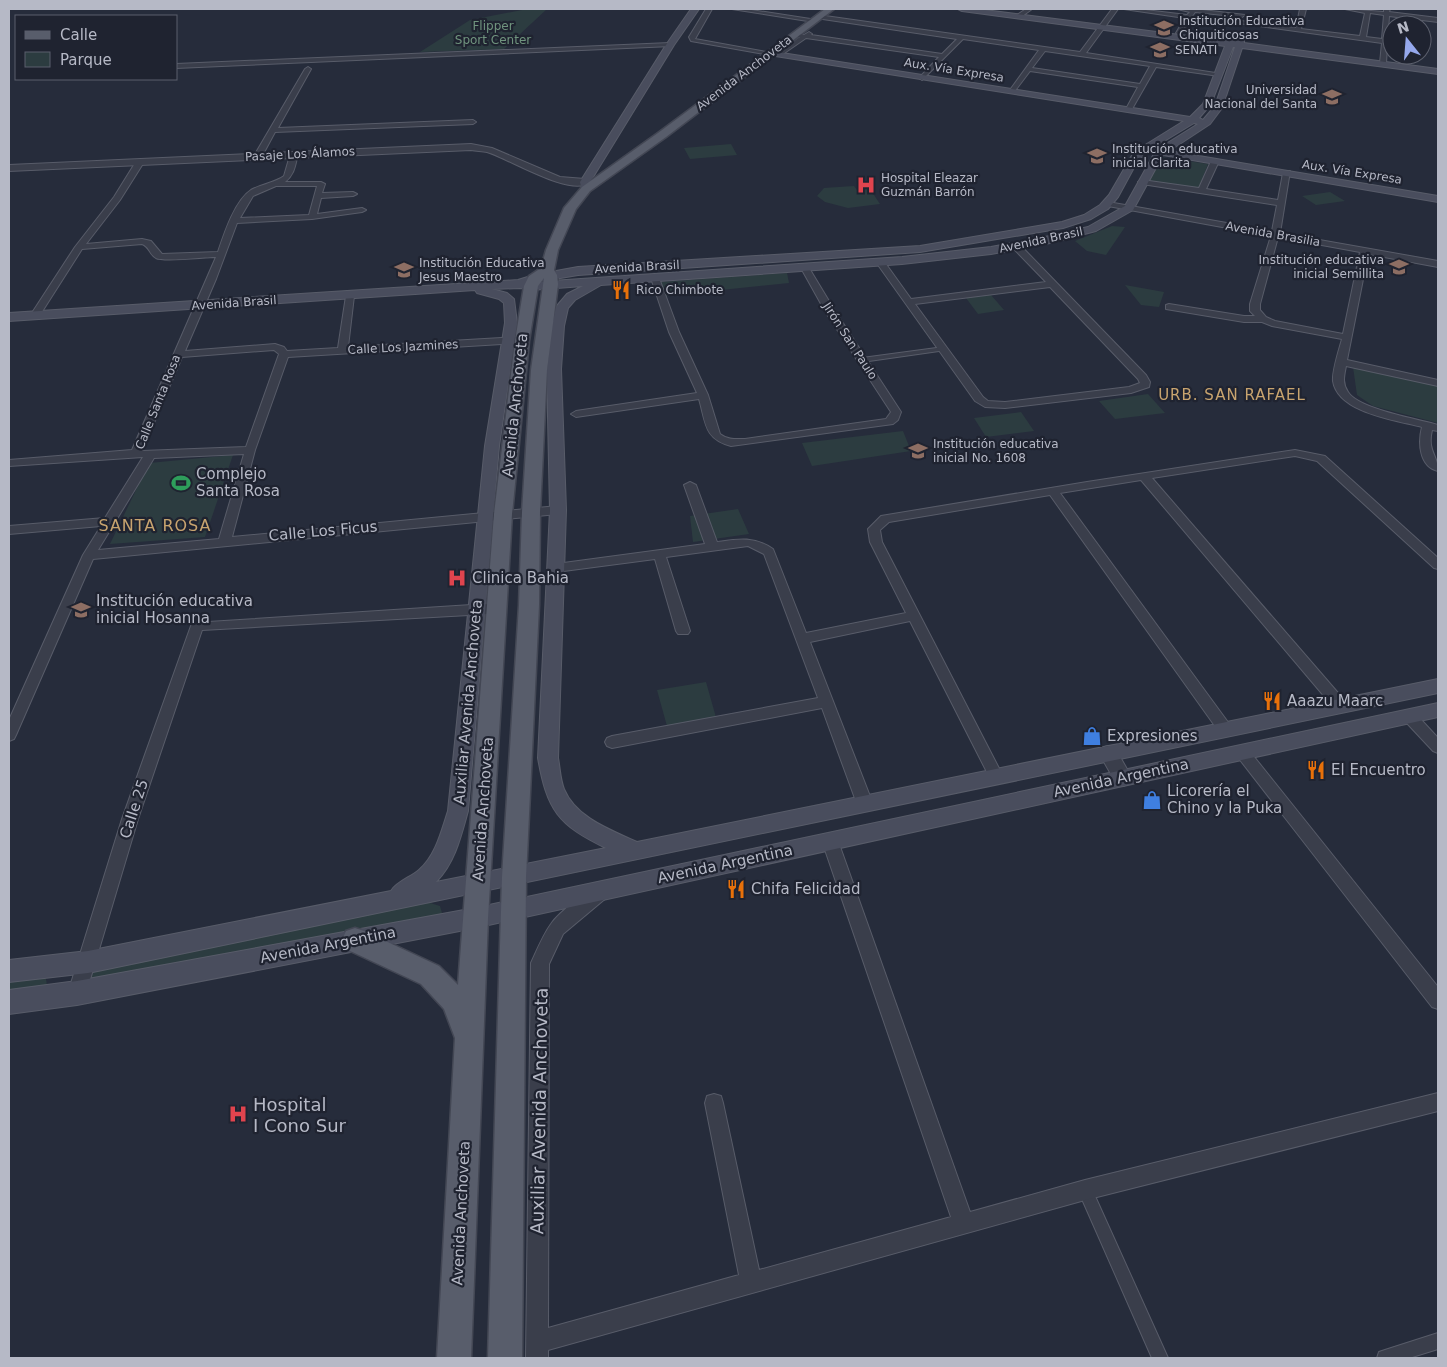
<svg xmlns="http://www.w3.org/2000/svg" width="1447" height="1367" font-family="'DejaVu Sans',sans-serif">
  <rect width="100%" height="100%" fill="#262c3b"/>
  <path fill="#2c3c40" d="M527 9H547L504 49 420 52 470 20Z
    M731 144 737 155 690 159 684 148Z
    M1161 157 1208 164 1198 190 1147 182Z
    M854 186 857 190 867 189 874 195 880 204 848 208 825 202 817 196 824 188Z
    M1330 192 1345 201 1316 205 1302 196Z
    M1112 226 1125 227 1106 255 1087 251 1075 241Z
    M787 273 789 283 664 296 660 282Z
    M1125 285 1164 292 1159 307 1141 305Z
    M991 295 1004 310 978 314 966 298Z
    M1353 367 1438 385V423L1373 406 1357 395Z
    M1148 394 1165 413 1115 419 1099 401Z
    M1021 412 1034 431 986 437 974 418Z
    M903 431 911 451 812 466 802 443Z
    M233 455 205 537 110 544 149 463Z
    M738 509 749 534 693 542 690 516Z
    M706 682 719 728 670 737 657 690Z
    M427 902 440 906 442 913 430 926 97 989 88 976 101 966Z
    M45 974 47 985 32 999 9 1002V978Z"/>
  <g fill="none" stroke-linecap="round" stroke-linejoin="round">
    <g stroke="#585c69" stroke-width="2">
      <path id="pedestrian" d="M944 347 946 348V350L862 362 858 360 862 358Z
        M1085 1183 1090 1185 1168 1358H1152L1078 1190 1080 1185Z
        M1438 1333V1349L1409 1358H1377L1379 1352 1385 1350Z"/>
    </g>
    <g stroke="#585c69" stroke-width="2">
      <path id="minor" d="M706 9H712L695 39 772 53 769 55 691 41 689 37Z
        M732 9H745L817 20 814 22Z
        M1026 9H1032L1021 17H1017V15Z
        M1112 9H1118L1086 53 1222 74 1219 76 1156 67 1132 109 1129 111 1126 109 1138 87 1030 71 1014 92H1010V90L1039 50 963 39 922 80 919 78 920 77 939 57 806 38 780 56 775 55 800 37 793 36 795 33 804 35 809 32 812 34 811 35 942 54 957 39 816 18 818 15 1080 52ZM1045 51 1150 66 1140 84 1032 68Z
        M1124 9H1137L1187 15 1190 12 1177 9H1194L1245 15 1242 17 1195 12 1179 35 1176 33 1185 18Z
        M1300 9H1306L1301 29 1360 36 1365 13 1345 9 1384 12V9H1390L1389 12 1438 18V22L1389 16 1386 63 1383 65 1380 63 1382 43 1238 23 1241 21 1296 28ZM1370 13 1384 15 1382 39 1366 37Z
        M670 43 672 46 176 68V64Z
        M308 67 311 69 278 128 473 120 476 122 473 124 275 132 261 158H255L254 156 305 69Z
        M291 152 298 154C295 165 295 174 285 182H321L325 184 322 193 353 192 357 194 353 196 321 198 317 214 362 208 366 210 362 212 312 219 237 223 216 279 185 351 275 344 284 347 287 351 338 348 346 296 350 293 354 296 348 347 520 337 525 340 520 343 288 357 255 450 232 537 558 506 564 510 558 514 93 559 16 735 14 739 9 741V720L83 555 101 526 9 534V526L105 518 143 457 9 466V460L132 450 216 257C205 257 164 262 156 258 149 254 150 247 142 244L82 249 38 318H32L30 316 75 247 114 197 137 160 144 162 120 200 86 244 142 239 151 241 162 254 218 252C224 234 235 200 251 190 262 184 274 183 284 176ZM276 186H317L309 215 240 218 253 196ZM274 350 279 354 246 447 142 451 182 357ZM244 454 219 539 98 550 154 458Z
        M1212 159 1219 161 1206 189 1278 200 1283 173 1290 171 1280 233 1438 261V267L1368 254 1347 360 1438 380V386L1346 366C1344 376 1342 383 1348 392 1358 409 1418 419 1438 425V431L1432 430C1427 452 1438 454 1438 471 1419 467 1418 442 1422 427 1396 420 1338 413 1333 381 1332 371 1339 350 1342 339L1272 326 1262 322H1244L1166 309V305L1169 304 1244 316H1255L1250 311V304L1271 236 1108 206 1104 204 1108 202 1272 231 1277 205 1142 184 1138 182 1142 180 1199 188ZM1278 237 1360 252 1343 334 1275 321 1266 317 1260 310V304Z
        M1013 244H1019L1146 375 1150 382 1149 387 1131 393 1005 408 985 407 975 401 876 262 883 260 911 299 1046 282 1013 248ZM1050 287 1138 379 1140 383 1129 387 1005 402 988 401 983 397 915 304Z
        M805 265 809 268 835 311 901 412 898 420 893 424 731 446C704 439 706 423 699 399L576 417 571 414 576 411 697 393 669 332 651 278 655 275 659 278 679 332 708 395 720 434C728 440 735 439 745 439L886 419 891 412 825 311 801 268Z
        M1295 450 1325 456 1438 558V569L1434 568 1317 461 1295 456 1152 478 1345 701 1347 705 1345 709 1340 710 1335 709 1141 480 1060 493 1230 725 1232 729 1230 733 1225 735 1220 733 1050 495 889 522 880 530 882 542 1004 778 1002 782 997 784 992 782 910 621 810 642 873 804 870 809 865 810 860 809 857 804 822 708 612 748 607 746 605 742 607 738 612 736 818 698 764 554 748 546 666 557 690 631 688 634H678L676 631 655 559 556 572 550 568 556 564 705 544 684 485 690 482 696 485 717 542C738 539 754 536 773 549L806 633 906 613 870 542 868 529 881 516 1087 482Z
        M487 604 492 606 493 609 492 612 487 614 202 630 138 819 86 993 83 999 77 1001 71 999 68 993 122 819 192 623Z
        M1409 711 1414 712 1438 738V753L1433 751 1404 720 1402 716 1404 712Z
        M1242 746 1247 748 1438 987V1009L1432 1007 1237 756 1235 752 1237 748Z
        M830 834 836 836 838 841 970 1212 1085 1180 1438 1093V1111L1085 1200 548 1350V1358H526L531 963C537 950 543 935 551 924 559 912 587 891 600 886L606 888 608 893 606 898 563 934 549 964 548 1328 739 1275 705 1103 707 1096 714 1094 721 1096 723 1103 759 1270 951 1217 822 841 824 836Z"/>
    </g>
    <g stroke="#585c69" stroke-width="2">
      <path id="tertiary" d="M471 144 492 148 560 177 585 179 590 182C571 198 508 158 487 152 482 151 476 151 471 150L9 171V165Z
        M1108 746 1115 748 1132 778 1130 783 1123 786 1116 783 1099 753 1101 748Z"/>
    </g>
    <g stroke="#585c69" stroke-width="2">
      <path id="secondary" d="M691 9H699L674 45 590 182 591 189 586 192 582 191 580 182 666 45Z
        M958 9H977L1227 41 1233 37 1244 38V43L1438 69V74L1242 48 1222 108 1210 124 1169 151 1438 196V202L1163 155 1133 210 1096 231 1050 243 991 254 902 264 601 285 575 300 568 308 564 326 561 369 566 510 558 758C560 768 560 779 564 789 576 818 611 830 637 842L1438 679V693L88 973 9 982V960L88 951 391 891C396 882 411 877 419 870 436 855 441 832 448 811L485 446 505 323 504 303 499 299 477 293 475 290 9 321V313L518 280 534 275 578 267 920 246 1062 222 1084 215 1100 205 1109 195 1134 152 1184 121 769 55 765 53 769 51 1190 117 1203 104 1225 46 962 11ZM1233 47H1235L1215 106 1203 120 1199 118 1211 104ZM1194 123 1198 124 1158 149H1151ZM1150 149 1149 151 1154 154 1125 206 1088 227 1050 236 991 247 902 257 537 282 578 275 920 252 1063 228 1091 219 1108 209 1118 197 1137 162ZM583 286 567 294 556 307 552 326 547 369 550 510 538 758C547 810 558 825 606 848L436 882C455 863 461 836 468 811L499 446 517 323 514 299 507 293 492 289 520 288 531 290Z
        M1438 703V717L475 928 77 1005 9 1014V990L77 981 475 908Z"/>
    </g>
    <g stroke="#434754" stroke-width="3">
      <path id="primary" d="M825 9H834L666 137 590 191 576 209 558 250 554 270 557 275 558 284 547 370 540 512 539 605 526 877 522 1358H488L502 877 519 605 522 512 531 370 544 278 538 286 529 341 512 514 488 918 471 1358H437L455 1038 444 1009 421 984 346 949 342 940 346 931 355 928 364 931 439 966 458 985 494 514 515 341 524 286 529 276 541 268 546 250 564 208 582 187 658 133Z"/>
    </g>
    <use href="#pedestrian" fill="#3a3e4b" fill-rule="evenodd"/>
    <use href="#minor" fill="#3a3e4b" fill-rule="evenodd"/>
    <use href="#tertiary" fill="#3a3e4b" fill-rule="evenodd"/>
    <use href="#secondary" fill="#494d5d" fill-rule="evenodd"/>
    <use href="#primary" fill="#585d6b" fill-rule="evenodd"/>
  </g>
  <defs>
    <g id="school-bare" transform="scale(1.5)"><path d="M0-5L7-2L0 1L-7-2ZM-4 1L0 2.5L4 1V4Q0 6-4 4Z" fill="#8d6e63" stroke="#1f2330" stroke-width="2.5" paint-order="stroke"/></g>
    <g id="university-bare" transform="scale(1.5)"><path d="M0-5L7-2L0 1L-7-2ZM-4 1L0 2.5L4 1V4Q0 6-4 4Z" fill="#8d6e63" stroke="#1f2330" stroke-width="2.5" paint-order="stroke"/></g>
    <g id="hospital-bare" transform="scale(1.5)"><path d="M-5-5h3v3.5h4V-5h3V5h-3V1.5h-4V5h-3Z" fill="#e0444e" stroke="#1f2330" stroke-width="2.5" paint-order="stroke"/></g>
    <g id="restaurant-bare" transform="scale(1.5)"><path d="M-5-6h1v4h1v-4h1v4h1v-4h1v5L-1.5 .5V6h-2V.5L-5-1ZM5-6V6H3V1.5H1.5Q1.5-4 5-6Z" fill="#e8710a" stroke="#1f2330" stroke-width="2.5" paint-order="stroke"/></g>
    <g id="stadium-bare" transform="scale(1.5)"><path d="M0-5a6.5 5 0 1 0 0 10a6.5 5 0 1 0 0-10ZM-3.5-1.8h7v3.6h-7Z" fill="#2e9e5b" stroke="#1f2330" stroke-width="2.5" paint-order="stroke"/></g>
    <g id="shop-bare" transform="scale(1.5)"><path d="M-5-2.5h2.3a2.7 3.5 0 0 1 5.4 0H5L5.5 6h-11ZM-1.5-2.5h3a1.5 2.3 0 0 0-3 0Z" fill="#3f7fe0" stroke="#1f2330" stroke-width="2.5" paint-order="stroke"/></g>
  </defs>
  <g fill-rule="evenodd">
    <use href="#school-bare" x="1164" y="28"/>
    <use href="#university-bare" x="1160" y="50"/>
    <use href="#university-bare" x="1332" y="97"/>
    <use href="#school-bare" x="1097" y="156"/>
    <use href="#hospital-bare" x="866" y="185"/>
    <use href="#school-bare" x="1399" y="267"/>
    <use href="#school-bare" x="404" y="270"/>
    <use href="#restaurant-bare" x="621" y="290"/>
    <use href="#school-bare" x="918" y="451"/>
    <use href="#stadium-bare" x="181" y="483"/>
    <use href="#hospital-bare" x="457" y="578"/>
    <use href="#school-bare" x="81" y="610"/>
    <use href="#restaurant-bare" x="1272" y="701"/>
    <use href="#shop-bare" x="1092" y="736"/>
    <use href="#restaurant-bare" x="1316" y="770"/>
    <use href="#shop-bare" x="1152" y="800"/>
    <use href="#restaurant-bare" x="736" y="889"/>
    <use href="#hospital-bare" x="238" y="1114"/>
  </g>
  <g text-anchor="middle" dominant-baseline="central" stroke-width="4.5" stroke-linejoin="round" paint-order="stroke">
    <g font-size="12" fill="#b6b9c6" stroke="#1f2330" text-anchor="start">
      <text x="1179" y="21">Institución Educativa<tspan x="1179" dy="14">Chiquiticosas</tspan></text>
      <text x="1175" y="50">SENATI</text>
      <text x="1317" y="90" text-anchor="end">Universidad<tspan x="1317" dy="14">Nacional del Santa</tspan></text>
      <text x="1112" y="149">Institución educativa<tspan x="1112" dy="14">inicial Clarita</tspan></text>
      <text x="881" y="178">Hospital Eleazar<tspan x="881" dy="14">Guzmán Barrón</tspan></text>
      <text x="1384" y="260" text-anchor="end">Institución educativa<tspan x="1384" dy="14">inicial Semillita</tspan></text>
      <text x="419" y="263">Institución Educativa<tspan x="419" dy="14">Jesus Maestro</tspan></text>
      <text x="636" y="290">Rico Chimbote</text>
      <text x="933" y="444">Institución educativa<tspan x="933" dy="14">inicial No. 1608</tspan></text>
    </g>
    <g font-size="12" fill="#70947e" stroke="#1f2330">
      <text x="493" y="26">Flipper<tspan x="493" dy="14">Sport Center</tspan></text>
    </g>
    <g font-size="12" fill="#b6b9c6" stroke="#1f2330">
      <text transform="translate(954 70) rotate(9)">Aux. Vía Expresa</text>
      <text transform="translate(744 73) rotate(-37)">Avenida Anchoveta</text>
      <text transform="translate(300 154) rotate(-3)">Pasaje Los Álamos</text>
      <text transform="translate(1352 172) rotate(9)">Aux. Vía Expresa</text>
      <text transform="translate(1273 234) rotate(10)">Avenida Brasilia</text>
      <text transform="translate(1041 240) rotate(-12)">Avenida Brasil</text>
      <text transform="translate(637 267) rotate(-3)">Avenida Brasil</text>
      <text transform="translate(234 303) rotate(-4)">Avenida Brasil</text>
      <text transform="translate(850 341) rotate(57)">Jirón San Paulo</text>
      <text transform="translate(403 347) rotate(-3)">Calle Los Jazmines</text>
      <text transform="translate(158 402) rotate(-68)">Calle Santa Rosa</text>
    </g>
    <g font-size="15" letter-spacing="1" fill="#c8a46f" stroke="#1f2330">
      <text x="1232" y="395">URB. SAN RAFAEL</text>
    </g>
    <g font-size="15" fill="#b6b9c6" stroke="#1f2330">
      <text transform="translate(515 405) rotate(-84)">Avenida Anchoveta</text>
      <text transform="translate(323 531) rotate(-5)">Calle Los Ficus</text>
      <text transform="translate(468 702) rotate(-85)">Auxiliar Avenida Anchoveta</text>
      <text transform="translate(1121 778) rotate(-12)">Avenida Argentina</text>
      <text transform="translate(134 809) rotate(-72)">Calle 25</text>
      <text transform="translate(483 809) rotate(-86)">Avenida Anchoveta</text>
      <text transform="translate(725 864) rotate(-12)">Avenida Argentina</text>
      <text transform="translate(328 945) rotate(-11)">Avenida Argentina</text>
      <text transform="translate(461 1213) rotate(-87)">Avenida Anchoveta</text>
    </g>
    <g font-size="15" fill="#b6b9c6" stroke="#1f2330" text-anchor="start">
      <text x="196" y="474">Complejo<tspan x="196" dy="17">Santa Rosa</tspan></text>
      <text x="472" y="578">Clinica Bahia</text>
      <text x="96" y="601">Institución educativa<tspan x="96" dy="17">inicial Hosanna</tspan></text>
      <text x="1287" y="701">Aaazu Maarc</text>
      <text x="1107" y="736">Expresiones</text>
      <text x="1331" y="770">El Encuentro</text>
      <text x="1167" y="791">Licorería el<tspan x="1167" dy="17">Chino y la Puka</tspan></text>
      <text x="751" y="889">Chifa Felicidad</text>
    </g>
    <g font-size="16" letter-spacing="1" fill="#c8a46f" stroke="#1f2330">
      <text x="155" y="525">SANTA ROSA</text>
    </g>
    <g font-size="18" fill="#b6b9c6" stroke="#1f2330" text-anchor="start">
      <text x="253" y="1104">Hospital<tspan x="253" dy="21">I Cono Sur</tspan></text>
    </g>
    <g font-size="18" fill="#b6b9c6" stroke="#1f2330">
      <text transform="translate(539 1111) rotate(-89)">Auxiliar Avenida Anchoveta</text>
    </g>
  </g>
  <rect width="1447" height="1367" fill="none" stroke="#b6b9c6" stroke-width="20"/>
  <rect x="15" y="15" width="162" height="65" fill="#1f2330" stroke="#5b5f6c"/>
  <rect x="25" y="31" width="25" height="8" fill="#585d6b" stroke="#5b5f6c"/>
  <text x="60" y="40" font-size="15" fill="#b6b9c6">Calle</text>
  <rect x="25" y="52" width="25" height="15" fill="#2c3c40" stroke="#5b5f6c"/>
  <text x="60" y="65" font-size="15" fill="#b6b9c6">Parque</text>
  <g transform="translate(1407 40) rotate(343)"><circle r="24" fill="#1f2330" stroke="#5b5f6c"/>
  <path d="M0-4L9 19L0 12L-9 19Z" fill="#95a8ec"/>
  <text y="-8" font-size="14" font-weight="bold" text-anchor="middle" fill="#b6b9c6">N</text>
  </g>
</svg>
